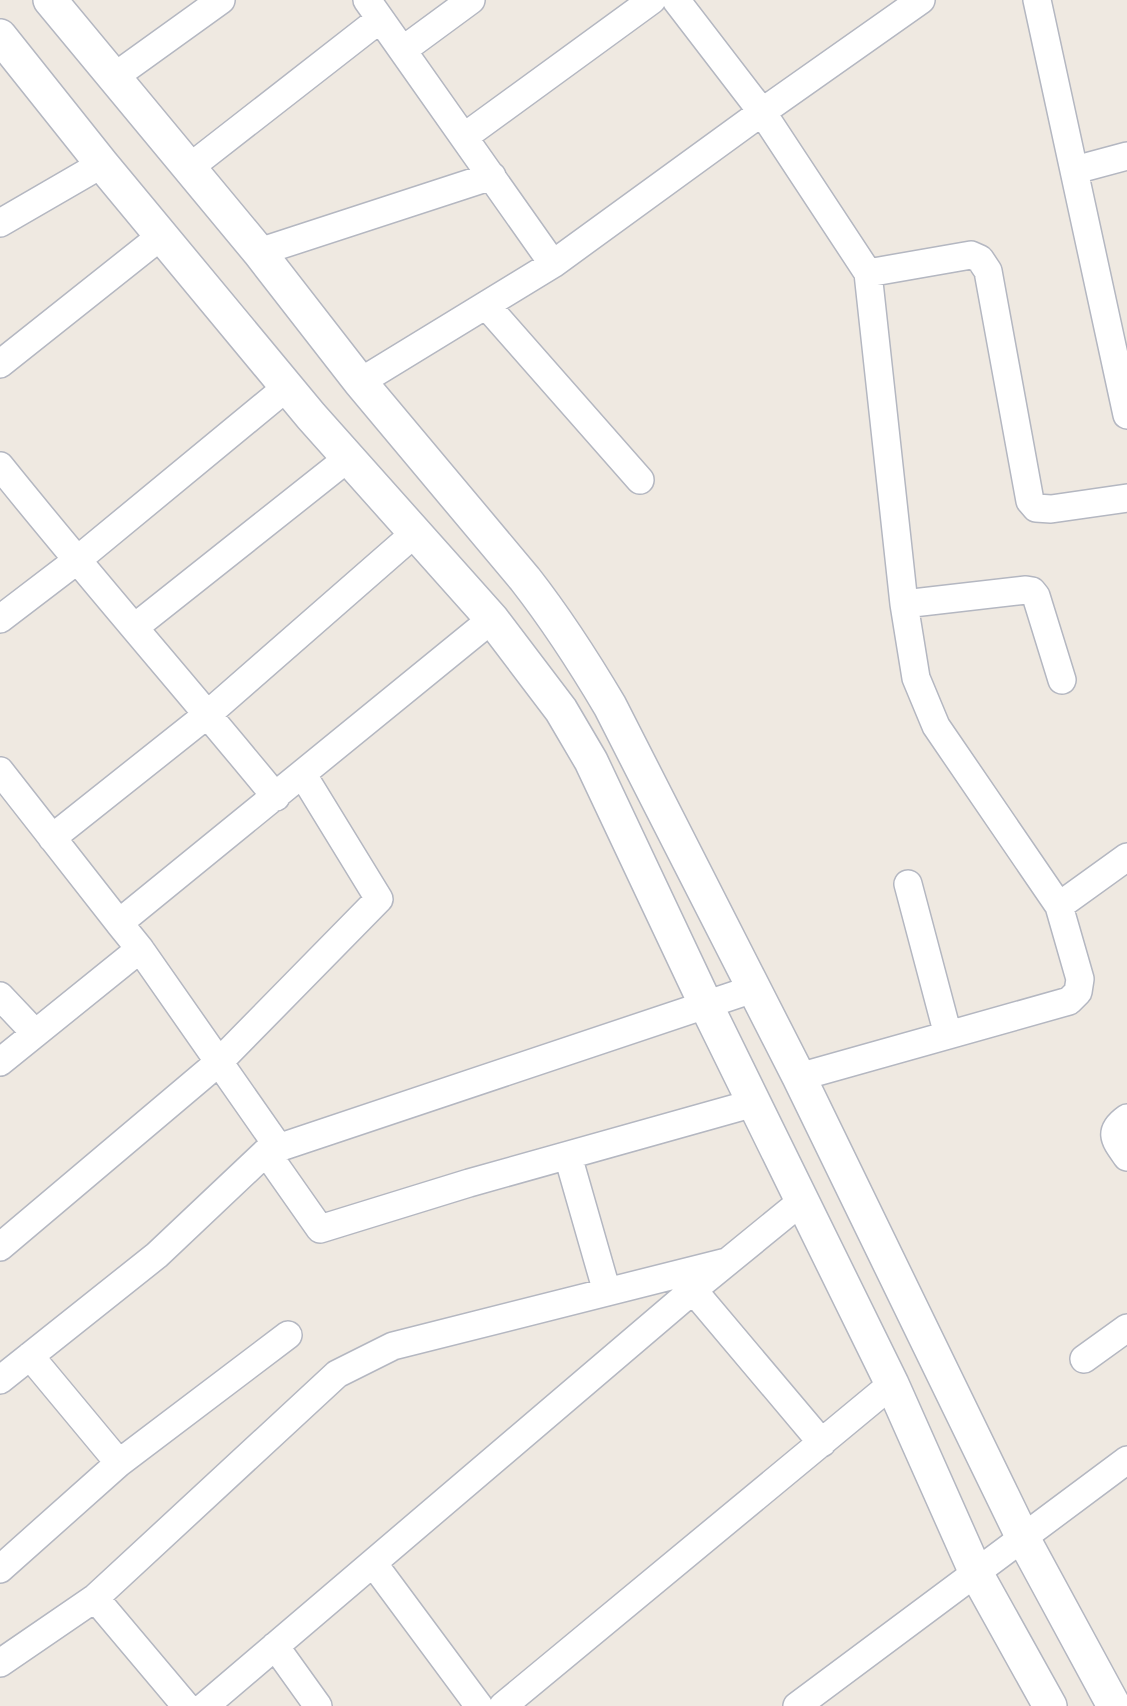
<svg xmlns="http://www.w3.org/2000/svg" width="1127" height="1706" font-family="'Exo 2',sans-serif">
  <rect width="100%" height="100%" fill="#efe9e1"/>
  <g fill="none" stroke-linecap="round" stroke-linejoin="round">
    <g stroke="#b4b7c1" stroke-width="30">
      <path id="street" d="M367 0 553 264
        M676 0 762 112 868 273 904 604 916 678 936 726 1059 906 1080 979 1078 992 1069 1001 799 1077
        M1037 0 1127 415
        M403 50 471 0
        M114 77 221 0
        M464 137 652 0
        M189 168 380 19
        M1075 170 1127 156
        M0 223 102 164
        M259 252 492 176
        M868 273 971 255 980 259 988 271 1030 501 1036 508 1051 509 1127 498
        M486 305 640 480
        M0 364 161 236
        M360 382 553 264 762 112 921 0
        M0 466C90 578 185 686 276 797
        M904 604 1026 590 1032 591 1036 596 1062 680
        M0 619 76 561 287 387
        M135 627 348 458
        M0 771 119 923
        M52 838 208 714 415 533
        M908 884 948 1035
        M1059 906 1127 857
        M140 949 119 923 492 619
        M753 989 266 1152 320 1229 469 1183 754 1103
        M0 996 35 1033
        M0 1062 140 949 279 1148
        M1127 1118C1107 1132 1115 1140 1127 1157
        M568 1156 607 1292
        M0 1247 219 1062 379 899 303 775
        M693 1290 822 1443
        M30 1356 119 1463
        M1084 1359 1127 1328
        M0 1380 157 1255 266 1152
        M373 1563 479 1706
        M0 1569 119 1463 288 1335
        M95 1598 186 1706
        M275 1646 318 1706
        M0 1663 95 1598 337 1374 393 1346 726 1262
        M205 1706 693 1290 802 1201
        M503 1706 892 1384
        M797 1706 1127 1460"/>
    </g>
    <g stroke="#b4b7c1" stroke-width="36">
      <path id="secondary" d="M50 0 259 252 360 382 525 579C557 620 584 662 610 706L799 1077 1023 1538 1114 1706
        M0 36 102 164 311 416 492 619 561 710 591 761 706 1005 892 1384 976 1573 1050 1706"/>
    </g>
    <use href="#street" stroke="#fff" stroke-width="27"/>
    <use href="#secondary" stroke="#fff" stroke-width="33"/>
  </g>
</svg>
